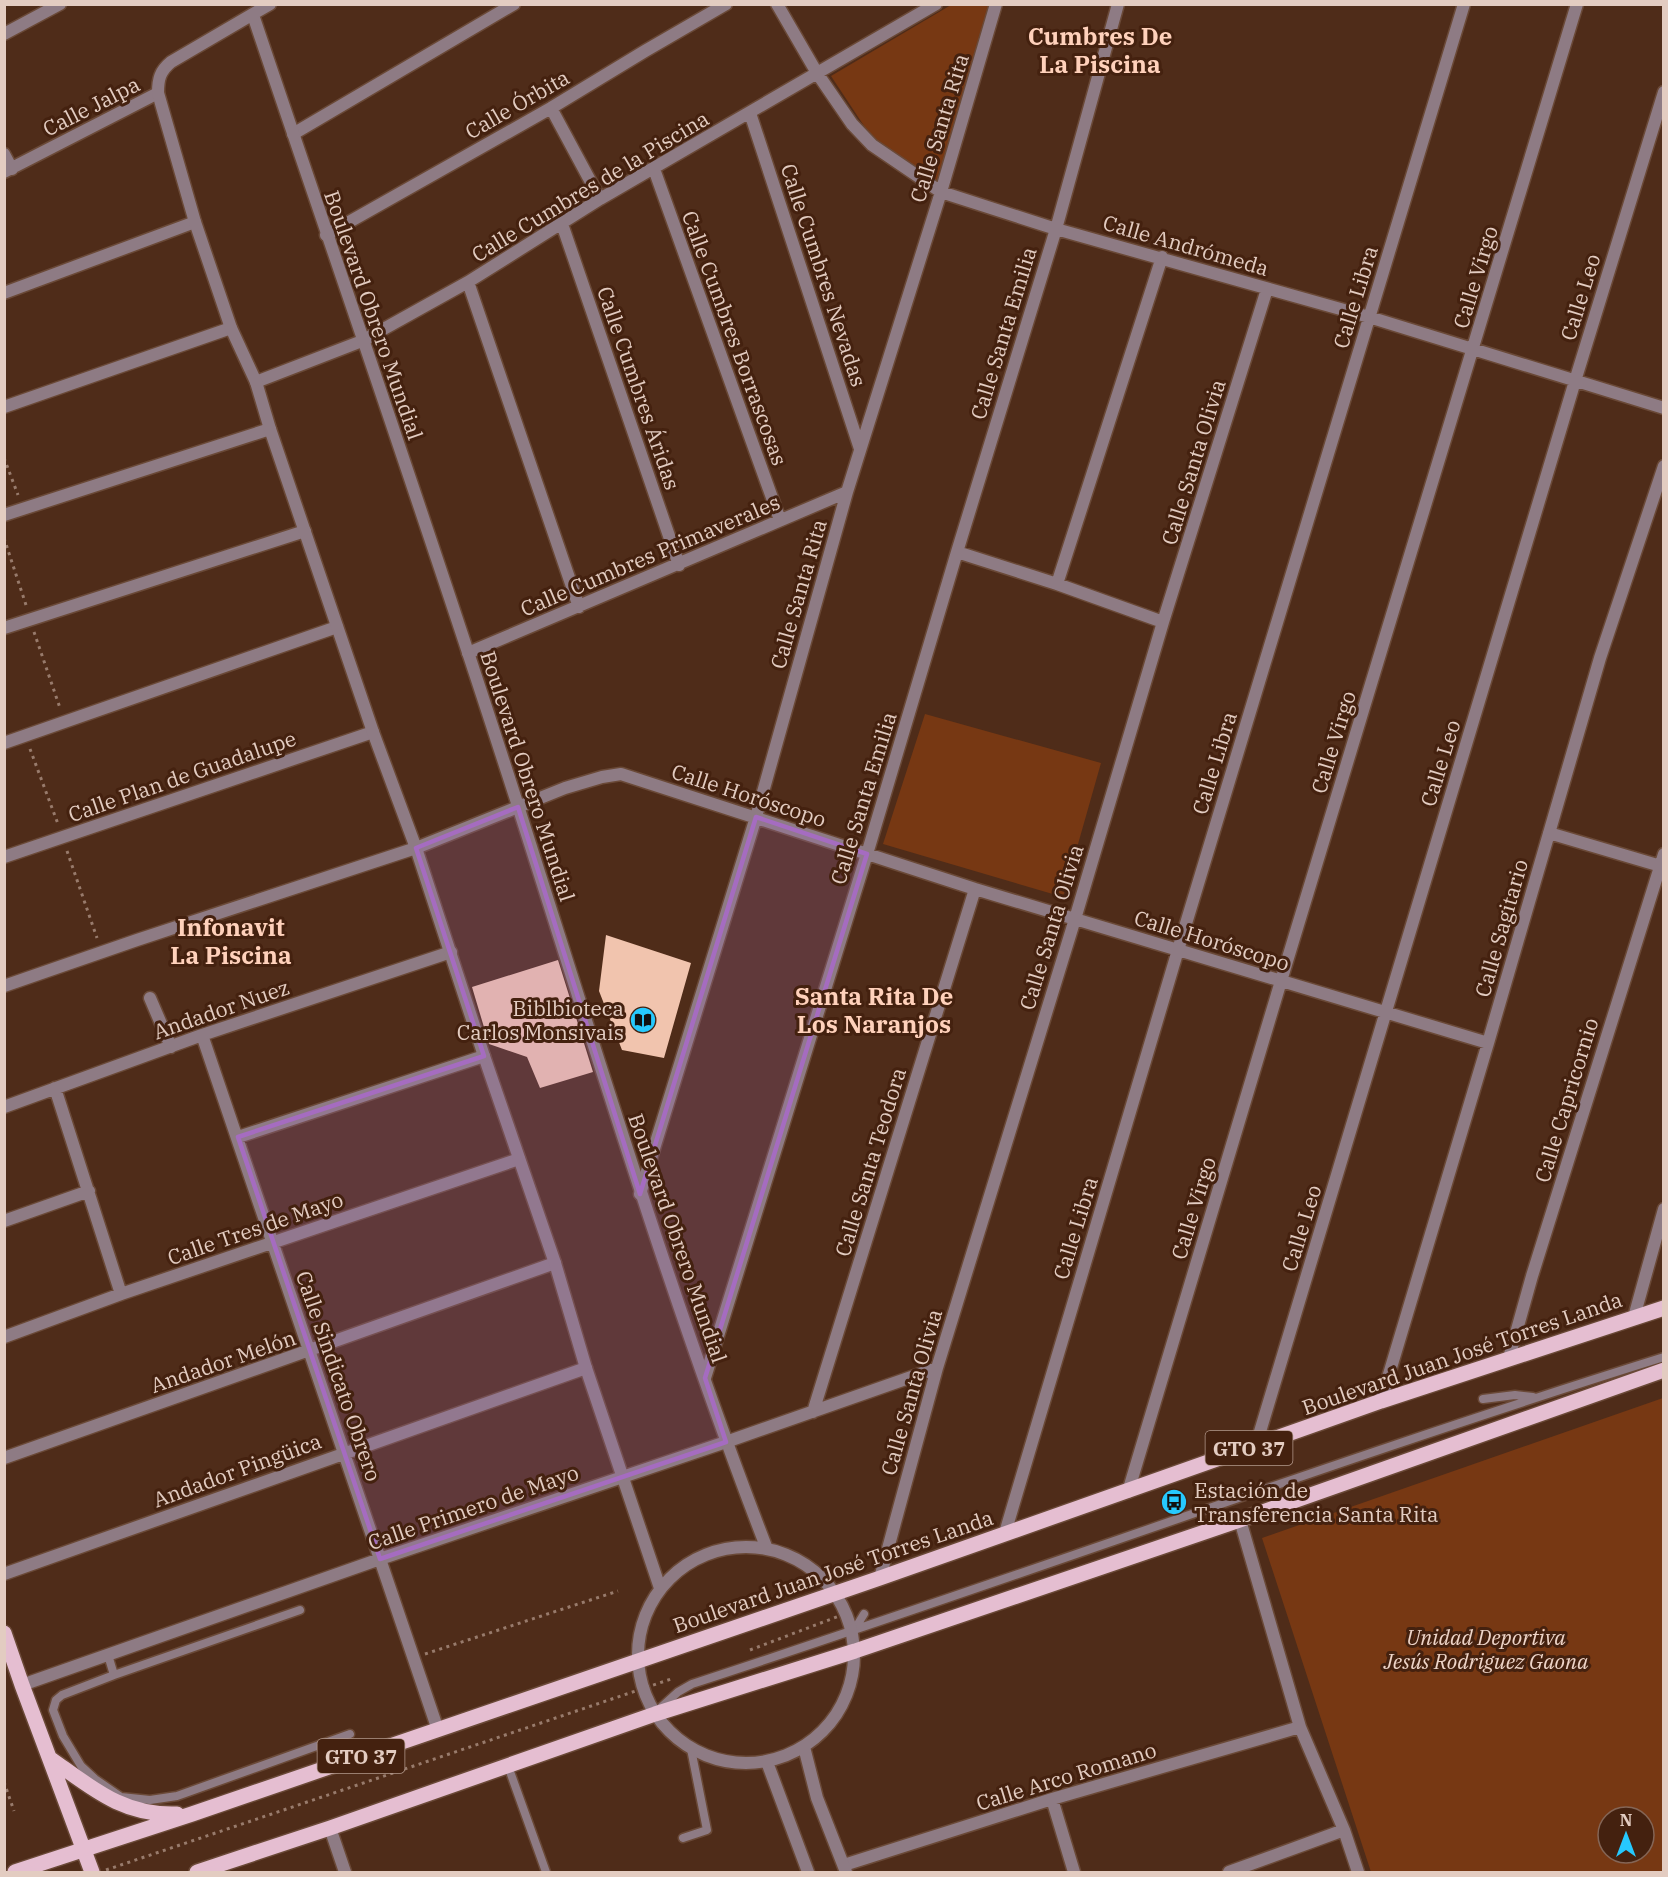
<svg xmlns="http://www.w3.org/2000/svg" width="1668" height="1877" font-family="'IBM Plex Serif',serif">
  <rect width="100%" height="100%" fill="#4f2c19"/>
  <path fill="#773813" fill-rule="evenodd" d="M951 5H989L939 182 874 141 831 76Z
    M925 714 1101 763 1063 897 883 844Z
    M1663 1398V1872H1371L1262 1538ZM1608 1817H1644V1853H1608Z"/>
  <path fill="#f1c4ae" d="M606 935 691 963 664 1058 622 1050 599 991Z
    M558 960 593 1072 540 1088 527 1057 489 1044 472 987Z"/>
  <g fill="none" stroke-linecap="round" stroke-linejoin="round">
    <g stroke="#6a4937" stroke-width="11">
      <path id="service" d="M1483 1399 1515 1395 1533 1397
        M853 1632 864 1614
        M108 1655 114 1675 62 1695 56 1700 53 1710 63 1736 81 1766 95 1779 121 1797 150 1800 177 1796 350 1734
        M114 1675 300 1610
        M657 1711 678 1692 692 1684C1017 1578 1338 1459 1664 1357
        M508 1766 546 1872
        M683 1838 707 1830 691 1749"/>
    </g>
    <g stroke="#6a4937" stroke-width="15">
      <path id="minor" d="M777 4 817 73 852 124 872 145 941 192 1056 229 1369 317 1664 408
        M4 34 60 4
        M551 108 600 199
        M750 113 860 449
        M293 134 514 4
        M4 154 12 169
        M654 169 780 520
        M4 172 158 93
        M562 224 679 565
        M326 235 551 108 645 51 726 4
        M468 282 579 607
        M4 293 195 222
        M256 382 362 341 468 282 600 199 936 4
        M4 407 231 328
        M4 515 270 429
        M957 552 1057 584 1163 622
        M1057 584 1162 257
        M4 628 305 531
        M468 653 847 492
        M4 743 337 627
        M1549 833 1664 867
        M4 857 373 732
        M4 986 137 940 416 848 565 788 602 777 621 774 975 889 1488 1043
        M150 998 171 1047
        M202 1035 438 1730
        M55 1088 121 1294
        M4 1107 202 1035 451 952
        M238 1137 484 1056
        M640 1194 756 817 847 492 941 192 996 4
        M4 1221 89 1191
        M1634 1317 1664 1209
        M4 1337 121 1294 519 1159
        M1509 1358 1532 1276 1664 854
        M705 1378 867 854 957 552 1056 229 1118 4
        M1381 1401 1488 1043 1600 658 1664 466
        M813 1412 975 889
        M1256 1445 1575 381 1664 92
        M4 1458 555 1263
        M1128 1492 1281 981 1577 4
        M1240 1520 1300 1727 1344 1830 1358 1872
        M1005 1533 1178 950 1464 4
        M4 1574 586 1368
        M880 1578 937 1368 1075 919 1163 622 1267 289
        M22 1685 380 1559 726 1442 937 1368
        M1052 1799 1074 1872
        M330 1828 345 1872
        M844 1865 1052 1799 1300 1727
        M1229 1872 1344 1830"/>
    </g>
    <g stroke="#6a4937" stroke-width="15">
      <path id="tertiary" d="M270 4 171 62C160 71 158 79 158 93L195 222 231 328 256 382 270 429 373 732 416 848 484 1056 555 1263 586 1368 660 1588
        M253 15C342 279 434 543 519 809 598 1057 673 1306 767 1549
        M638 1655a108 108 0 1 1 216 0a108 108 0 1 1-216 0Z
        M804 1747 817 1798 846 1872
        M767 1762 808 1872"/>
    </g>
    <g stroke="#6a4937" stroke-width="18">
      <path id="primary" d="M4 1633 22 1685 92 1872
        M51 1759C92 1788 123 1816 177 1814
        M15 1872 192 1814 880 1578 1381 1401 1664 1308
        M197 1872 330 1828 655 1714 855 1651 1240 1520 1664 1370"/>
    </g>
    <path stroke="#987b6c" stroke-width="3" stroke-dasharray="3 4.5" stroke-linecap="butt" d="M4 458 18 495
      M4 538 26 605
      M34 632 60 708
      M30 749 58 824
      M67 851 97 938
      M750 1650 847 1613
      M425 1654 618 1591
      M4 1782 14 1811
      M106 1870 674 1678"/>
    <use href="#service" stroke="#8e7b84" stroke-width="8"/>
    <use href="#minor" stroke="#8e7b84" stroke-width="12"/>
    <use href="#tertiary" stroke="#8e7b84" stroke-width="12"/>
    <use href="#primary" stroke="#e5bed1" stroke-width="15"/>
  </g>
  <path fill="#a56cc0" fill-opacity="0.2" stroke="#a56cc0" stroke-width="4.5" stroke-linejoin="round" d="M518 807 640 1194 756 817 867 854 705 1378 726 1442 380 1559 238 1137 484 1056 416 848Z"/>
  <defs>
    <g id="library-disc" transform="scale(1.35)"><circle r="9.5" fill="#26c9fe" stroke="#44210f"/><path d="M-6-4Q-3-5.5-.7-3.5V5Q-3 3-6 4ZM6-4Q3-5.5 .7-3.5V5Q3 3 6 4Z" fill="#111"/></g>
    <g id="bus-disc" transform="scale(1.35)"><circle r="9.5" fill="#26c9fe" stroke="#44210f"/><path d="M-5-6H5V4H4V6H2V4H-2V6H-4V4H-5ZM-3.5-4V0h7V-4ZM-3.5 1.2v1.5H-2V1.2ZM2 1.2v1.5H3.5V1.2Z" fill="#111"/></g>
  </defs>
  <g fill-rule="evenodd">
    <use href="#library-disc" x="643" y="1020"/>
    <use href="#bus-disc" x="1174" y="1502"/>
  </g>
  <g text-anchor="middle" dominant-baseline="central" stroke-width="6" stroke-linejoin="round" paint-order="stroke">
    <g fill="#44210f" stroke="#b3998c" stroke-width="1.5">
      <rect x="1205.5" y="1431" width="87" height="34" rx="4.5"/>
      <rect x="317.5" y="1739" width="87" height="34" rx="4.5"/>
    </g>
    <g font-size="20" font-weight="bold" fill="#e3ccc1">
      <text x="1249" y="1448">GTO 37</text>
      <text x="361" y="1756">GTO 37</text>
    </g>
    <g font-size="21" fill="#e3ccc1" stroke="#44210f">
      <text transform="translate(517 104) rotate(-30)">Calle Órbita</text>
      <text transform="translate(91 106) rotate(-27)">Calle Jalpa</text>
      <text transform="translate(939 128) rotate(-73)">Calle Santa Rita</text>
      <text transform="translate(590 186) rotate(-31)">Calle Cumbres de la Piscina</text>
      <text transform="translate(1186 245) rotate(16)">Calle Andrómeda</text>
      <text transform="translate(824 275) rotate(72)">Calle Cumbres Nevadas</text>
      <text transform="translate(1475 277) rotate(-73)">Calle Virgo</text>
      <text transform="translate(1355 297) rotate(-73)">Calle Libra</text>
      <text transform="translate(1580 297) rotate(-73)">Calle Leo</text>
      <text transform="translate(374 315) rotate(71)">Boulevard Obrero Mundial</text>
      <text transform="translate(1003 333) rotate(-73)">Calle Santa Emilia</text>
      <text transform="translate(735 338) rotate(70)">Calle Cumbres Borrascosas</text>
      <text transform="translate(639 388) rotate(71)">Calle Cumbres Áridas</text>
      <text transform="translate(1193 462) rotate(-73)">Calle Santa Olivia</text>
      <text transform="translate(650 555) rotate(-23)">Calle Cumbres Primaverales</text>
      <text transform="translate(798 594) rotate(-74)">Calle Santa Rita</text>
      <text transform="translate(1333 742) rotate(-73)">Calle Virgo</text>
      <text transform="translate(1214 763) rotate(-73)">Calle Libra</text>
      <text transform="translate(1440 763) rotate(-73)">Calle Leo</text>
      <text transform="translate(182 776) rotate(-19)">Calle Plan de Guadalupe</text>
      <text transform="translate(528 776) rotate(72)">Boulevard Obrero Mundial</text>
      <text transform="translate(749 795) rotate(18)">Calle Horóscopo</text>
      <text transform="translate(863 798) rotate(-73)">Calle Santa Emilia</text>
      <text transform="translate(1051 927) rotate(-73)">Calle Santa Olivia</text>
      <text transform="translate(1501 928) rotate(-74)">Calle Sagitario</text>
      <text transform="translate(1212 940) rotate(17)">Calle Horóscopo</text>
      <text transform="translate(221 1009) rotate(-19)">Andador Nuez</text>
      <text transform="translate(1566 1100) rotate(-73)">Calle Capricornio</text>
      <text transform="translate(870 1162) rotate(-73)">Calle Santa Teodora</text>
      <text transform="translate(1193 1208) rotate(-73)">Calle Virgo</text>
      <text transform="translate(255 1228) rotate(-19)">Calle Tres de Mayo</text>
      <text transform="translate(1075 1228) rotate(-73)">Calle Libra</text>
      <text transform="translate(1301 1228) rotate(-73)">Calle Leo</text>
      <text transform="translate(678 1238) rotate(71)">Boulevard Obrero Mundial</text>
      <text transform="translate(1462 1353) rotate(-19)">Boulevard Juan José Torres Landa</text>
      <text transform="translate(223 1361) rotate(-19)">Andador Melón</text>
      <text transform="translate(339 1376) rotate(71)">Calle Sindicato Obrero</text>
      <text transform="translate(911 1392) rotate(-74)">Calle Santa Olivia</text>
      <text transform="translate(237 1470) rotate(-20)">Andador Pingüica</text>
      <text transform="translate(473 1507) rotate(-19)">Calle Primero de Mayo</text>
      <text transform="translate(833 1571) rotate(-19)">Boulevard Juan José Torres Landa</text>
      <text transform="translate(1066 1776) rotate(-17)">Calle Arco Romano</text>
    </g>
    <g font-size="21" fill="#e3ccc1" stroke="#44210f" text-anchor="end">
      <text x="624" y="1008">Biblbioteca<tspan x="624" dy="24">Carlos Monsivais</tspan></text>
      <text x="1194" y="1490" text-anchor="start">Estación de<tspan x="1194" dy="24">Transferencia Santa Rita</tspan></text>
    </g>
    <g font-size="21" font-style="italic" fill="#efd5c8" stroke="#44210f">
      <text x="1486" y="1637">Unidad Deportiva<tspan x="1486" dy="24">Jesús Rodriguez Gaona</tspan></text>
    </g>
    <g font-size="24" font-weight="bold" fill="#ffd1bb" stroke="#44210f">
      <text x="1100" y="36">Cumbres De<tspan x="1100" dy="28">La Piscina</tspan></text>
      <text x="231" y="927">Infonavit<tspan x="231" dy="28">La Piscina</tspan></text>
      <text x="874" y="996">Santa Rita De<tspan x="874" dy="28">Los Naranjos</tspan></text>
    </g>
  </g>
  <rect width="1668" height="1877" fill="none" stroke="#e3ccc1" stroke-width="12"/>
  <g transform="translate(1626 1835)"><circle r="28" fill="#44210f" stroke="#846556" stroke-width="1.5"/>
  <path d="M0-4.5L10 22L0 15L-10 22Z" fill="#26c9fe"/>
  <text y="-9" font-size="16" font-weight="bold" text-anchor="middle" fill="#e3ccc1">N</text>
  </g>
</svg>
